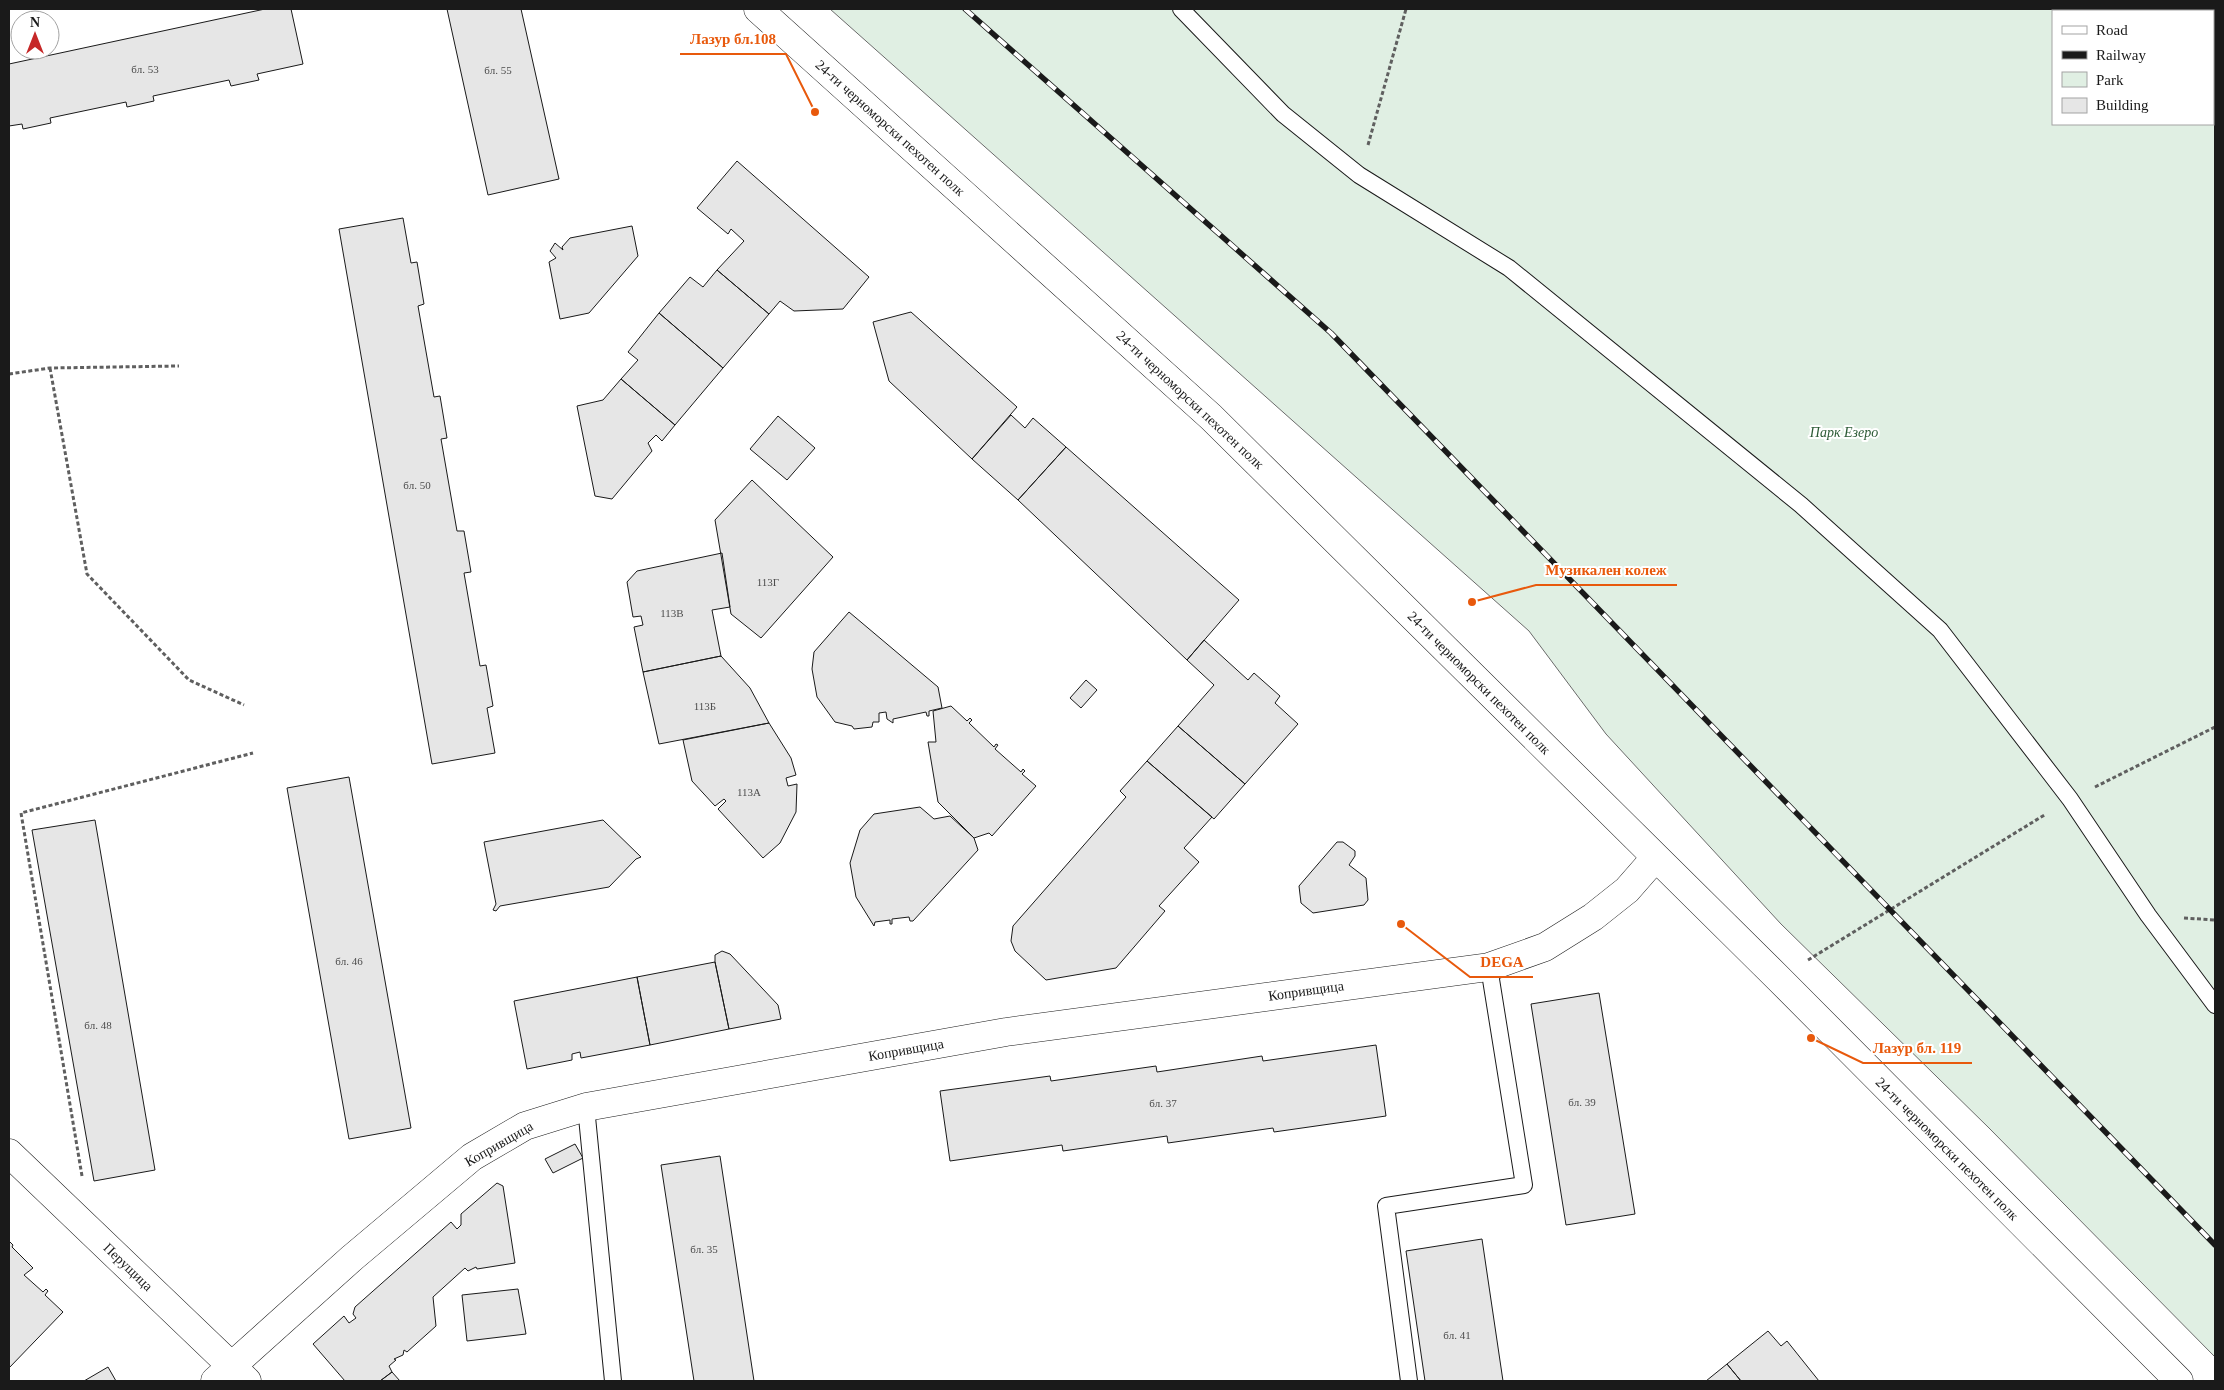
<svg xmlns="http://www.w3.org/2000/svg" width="2224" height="1390" font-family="'Times New Roman',serif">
  <rect width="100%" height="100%" fill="#fff"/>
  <path fill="#e0efe3" stroke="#6a6a6a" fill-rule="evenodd" d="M830 9H2215V1357L1989 1128 1781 924 1606 734 1529 631ZM2053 11H2213V124H2053Z"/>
  <path fill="#e6e6e6" stroke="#1a1a1a" d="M265 9H291L303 64 257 74 259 80 231 86 229 80 153 96 154 101 127 107 126 102 50 118 51 123 23 129 22 124 9 126V64Z
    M447 9H521L559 179 488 195Z
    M737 161 869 277 843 309 794 311 780 301 769 314 717 270 744 241 731 229 728 234 697 208Z
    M403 218 411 263 417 262 424 304 418 306 434 397 440 396 447 438 441 439 457 531H464L471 572 464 573 480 666 486 665 493 706 487 708 495 753 432 764 339 229Z
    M632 226 638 256 589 313 560 319 549 262 556 258 550 251 555 243 563 250 562 247 570 238Z
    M717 270 769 314 723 368 659 313 690 277 703 287Z
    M911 312 1017 407 972 459 889 381 873 322Z
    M659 313 723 368 675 425 621 379 638 360 628 352Z
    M621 379 675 425 662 441 656 435 648 443 652 451 612 499 595 496 577 406 603 400Z
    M1011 415 1025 428 1033 418 1066 447 1018 500 972 459Z
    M778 416 815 448 787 480 750 449Z
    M1066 447 1239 600 1187 660 1018 500Z
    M752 480 833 557 761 638 731 614 715 520Z
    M722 553 730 607 712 610 721 656 643 672 634 627 643 625 641 616 633 617 627 582 637 571Z
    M849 612 938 687 942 708 929 711V716H927L926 712 893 719V723L887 719 886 712 879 713V722H873L872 727 854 729 852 726 835 722 817 697 812 669 814 652Z
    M1204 640 1248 680 1254 673 1280 696 1275 703 1298 724 1245 784 1178 726 1214 685 1187 660Z
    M721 656 750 688 769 723 659 744 643 672Z
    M1086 680 1097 690 1081 708 1070 698Z
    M951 706 967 721 970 718 972 720 969 723 994 747 996 744 998 745 995 749 1021 772 1023 769 1025 771 1022 774 1036 786 992 836 989 833 974 838 938 802 928 742H936L933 711Z
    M769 723 791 758 796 775 786 778 788 786 797 784 796 812 780 843 763 858 718 809 726 801 724 799 715 806 692 781 683 740Z
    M1178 726 1245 784 1214 819 1147 761Z
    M1147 761 1212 817 1184 848 1199 862 1159 906 1165 911 1116 968 1046 980 1015 951 1011 941 1013 926 1126 797 1120 791Z
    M349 777 411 1128 349 1139 287 788Z
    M920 807 934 819 950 816 974 838 978 850 913 921H910L909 917 892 919V924H890V920L875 922 874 926 856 897 850 863 860 830 874 814Z
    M95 820 155 1170 94 1181 32 830Z
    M603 820 641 857 636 859 609 887 500 906 496 911 493 910 496 904 484 842Z
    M1337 842H1343L1355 851V856L1349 865 1366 878 1368 900 1364 905 1313 913 1301 903 1299 886Z
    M722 951 730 954 778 1005 781 1019 729 1029 715 962V955Z
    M715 962 729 1029 650 1045 637 977Z
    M637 977 650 1045 581 1058 580 1052 572 1054V1060L527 1069 514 1001Z
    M1599 993 1635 1214 1566 1225 1531 1004Z
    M1376 1045 1386 1116 1274 1132 1273 1128 1168 1143 1167 1136 1063 1151 1062 1145 950 1161 940 1091 1050 1076 1051 1081 1156 1066 1157 1072 1262 1056 1263 1061Z
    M575 1144 583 1158 553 1173 545 1159Z
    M720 1156 754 1381H694L661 1165Z
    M497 1183 503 1186 515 1263 477 1269 476 1267 468 1271 465 1268 433 1297 436 1326 407 1352 404 1350 403 1355 394 1359 396 1360 389 1366 392 1372 380 1381H345L313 1344 344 1316 349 1323 356 1318 353 1314 355 1307 451 1222 457 1229 461 1225V1214Z
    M1482 1239 1503 1381H1425L1406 1251Z
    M9 1241 13 1245 12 1247 33 1268 24 1275 43 1292 46 1289 48 1291 45 1295 63 1312 9 1368Z
    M518 1289 526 1334 467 1341 462 1295Z
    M1768 1331 1781 1346 1787 1341 1819 1381H1741L1727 1364Z
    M1727 1364 1741 1381H1706Z
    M108 1367 116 1381H84Z
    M392 1372 400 1381H380Z"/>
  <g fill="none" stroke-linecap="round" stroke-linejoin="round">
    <g stroke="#1a1a1a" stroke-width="18">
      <path id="lane" d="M1181 9 1283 114 1359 175 1509 268 1801 505 1940 630 2070 799 2148 915 2215 1005
        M586 1107 613 1381
        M1409 1381 1386 1206 1524 1185 1489 967"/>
    </g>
    <g stroke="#1a1a1a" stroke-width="29">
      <path id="street" d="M9 1153 247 1381
        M215 1381 352 1258 472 1157 525 1126 586 1107 1006 1032 1489 967 1545 947 1593 917 1627 890 1655 858"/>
    </g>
    <g stroke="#1a1a1a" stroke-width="29">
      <path id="secondary" d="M758 9 1211 417 1778 978 2179 1381"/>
    </g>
    <path stroke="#5f5f5f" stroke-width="3" stroke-dasharray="4 2.5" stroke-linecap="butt" d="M1368 145 1406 9
      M50 368 87 574 189 680 244 705
      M9 374 50 368 179 366
      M2095 787 2215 727
      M2184 918 2215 920
      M1808 960 2046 814
      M82 1176 21 813 253 753"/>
    <use href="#lane" stroke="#fff" stroke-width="16"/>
    <use href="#street" stroke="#fff" stroke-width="28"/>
    <use href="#secondary" stroke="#fff" stroke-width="28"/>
    <g stroke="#1a1a1a" stroke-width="5.5">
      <path id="rail" d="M965 9 1331 333 2215 1245"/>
    </g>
    <use href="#rail" stroke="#fff" stroke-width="4" stroke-dasharray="11" stroke-linecap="butt"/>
  </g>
  <g text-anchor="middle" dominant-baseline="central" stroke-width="4" stroke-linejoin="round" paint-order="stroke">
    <g font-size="11" fill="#4d4d4d">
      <text x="145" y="69">бл. 53</text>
      <text x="498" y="70">бл. 55</text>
      <text x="417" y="485">бл. 50</text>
      <text x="768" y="582">113Г</text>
      <text x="672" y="613">113В</text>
      <text x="705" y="706">113Б</text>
      <text x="749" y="792">113А</text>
      <text x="349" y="961">бл. 46</text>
      <text x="98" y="1025">бл. 48</text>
      <text x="1582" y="1102">бл. 39</text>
      <text x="1163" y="1103">бл. 37</text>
      <text x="704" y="1249">бл. 35</text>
      <text x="1457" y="1335">бл. 41</text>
    </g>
    <g font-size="14" fill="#1a1a1a" stroke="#fff">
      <text transform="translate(890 128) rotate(42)">24-ти черноморски пехотен полк</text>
      <text transform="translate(1190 400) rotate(43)">24-ти черноморски пехотен полк</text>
      <text transform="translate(1479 683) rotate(45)">24-ти черноморски пехотен полк</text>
      <text transform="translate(1306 991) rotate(-8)">Копривщица</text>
      <text transform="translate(906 1050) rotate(-10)">Копривщица</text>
      <text transform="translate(499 1144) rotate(-30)">Копривщица</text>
      <text transform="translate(1947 1149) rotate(45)">24-ти черноморски пехотен полк</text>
      <text transform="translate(128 1267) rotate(44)">Перущица</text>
    </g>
    <g font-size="14" font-style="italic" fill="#2b5a34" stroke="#fff">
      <text x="1844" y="432">Парк Езеро</text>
    </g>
  </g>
  <path fill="none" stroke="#e8590c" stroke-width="2" d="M815 112L786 54H680M1472 602L1536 585H1677M1401 924L1470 977H1533M1811 1038L1863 1063H1972"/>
  <g fill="#e8590c" stroke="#fff" stroke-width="2">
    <circle cx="815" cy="112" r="5"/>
    <circle cx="1472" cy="602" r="5"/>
    <circle cx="1401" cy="924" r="5"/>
    <circle cx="1811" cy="1038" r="5"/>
  </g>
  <g font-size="15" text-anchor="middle" font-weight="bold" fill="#e8590c" stroke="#fff" stroke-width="4" stroke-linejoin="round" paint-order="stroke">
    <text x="733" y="44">Лазур бл.108</text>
    <text x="1606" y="575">Музикален колеж</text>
    <text x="1502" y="967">DEGA</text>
    <text x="1917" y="1053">Лазур бл. 119</text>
  </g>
  <rect width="2224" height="1390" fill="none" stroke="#1a1a1a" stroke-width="20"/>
  <rect x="2052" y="10" width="162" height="115" fill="#ffffff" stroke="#a3a3a3"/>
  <rect x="2062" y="26" width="25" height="8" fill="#ffffff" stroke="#a3a3a3"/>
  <text x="2096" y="35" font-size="15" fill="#1a1a1a">Road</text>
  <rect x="2062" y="51" width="25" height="8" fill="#1a1a1a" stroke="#a3a3a3"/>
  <text x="2096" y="60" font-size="15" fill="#1a1a1a">Railway</text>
  <rect x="2062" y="72" width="25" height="15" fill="#e0efe3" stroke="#a3a3a3"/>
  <text x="2096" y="85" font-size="15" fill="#1a1a1a">Park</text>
  <rect x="2062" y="98" width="25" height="15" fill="#e6e6e6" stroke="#a3a3a3"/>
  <text x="2096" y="110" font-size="15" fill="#1a1a1a">Building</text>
  <g transform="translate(35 35)"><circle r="24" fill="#ffffff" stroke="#a3a3a3"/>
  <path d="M0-4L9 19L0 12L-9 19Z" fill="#c62828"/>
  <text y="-8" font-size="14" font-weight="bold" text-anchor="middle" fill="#1a1a1a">N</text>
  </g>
</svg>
